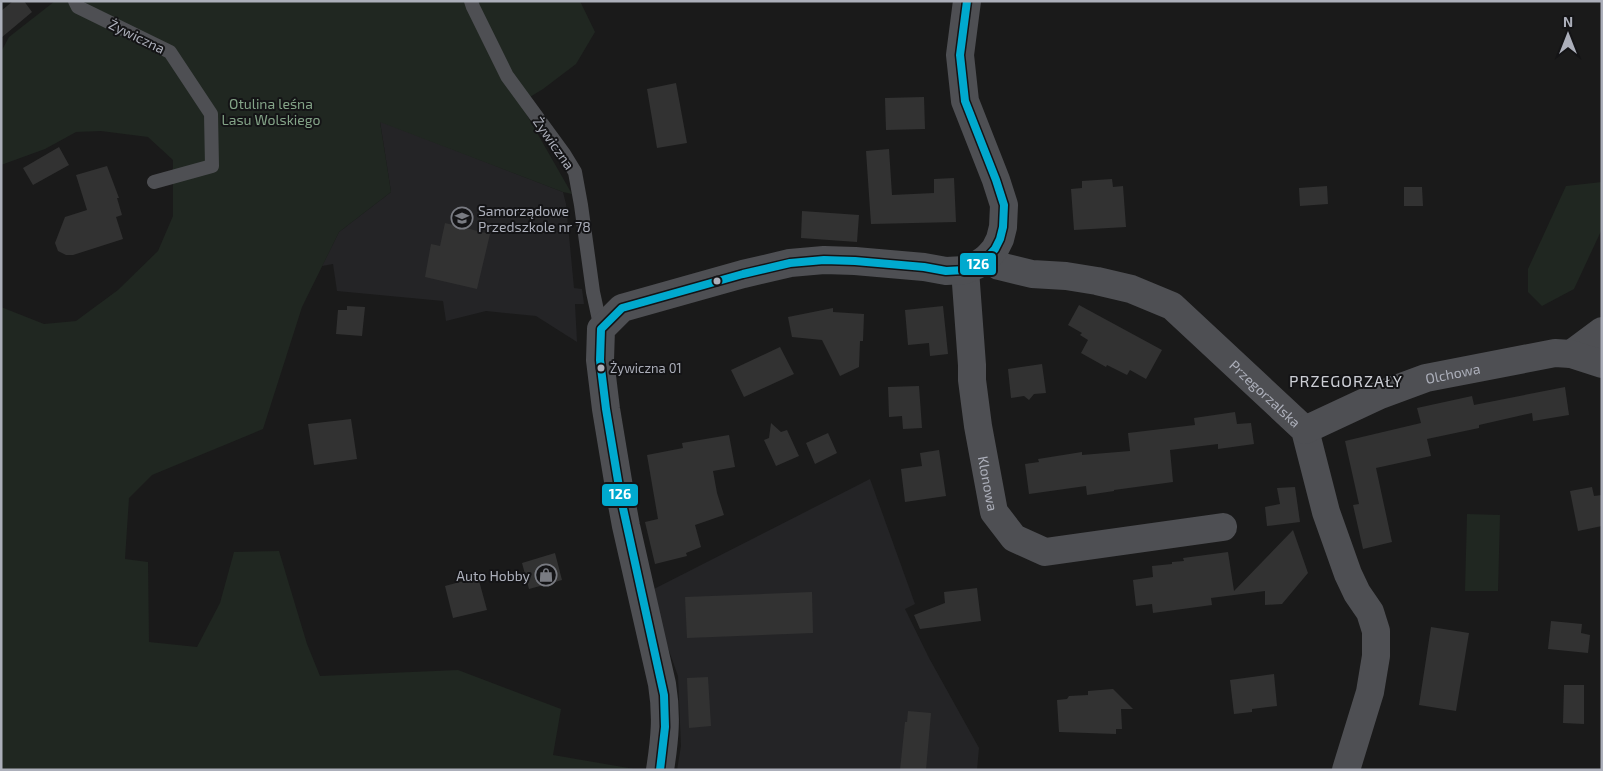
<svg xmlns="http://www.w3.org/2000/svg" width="1603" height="771" font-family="'Exo 2',sans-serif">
  <rect width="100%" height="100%" fill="#1a1a1a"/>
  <path fill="#242426" d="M380 121 563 192 566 204 574 288 582 289 584 304H575L577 342 536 316 486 311 446 321 443 301 337 291 333 264 322 266 339 232 391 192Z
    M870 479 915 604 905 609 929 658 979 748 977 770H677L681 746 678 676 648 592Z"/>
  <path fill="#202721" d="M55 1H580L595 32 576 64 543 89 520 103 572 194 563 192 380 122 391 192 339 232 302 307 263 429 152 475 129 498 125 559 148 562 149 642 197 647 220 603 234 552 279 551 307 644 320 676 458 670 561 709 553 755 640 770H1V307L44 324 76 321 118 290 158 251 173 216V160L148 137 101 131 76 132 45 149 1 165V52L9 37Z
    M1602 182V229L1574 289 1542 306 1528 292V269L1566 186Z
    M1467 514 1500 515 1498 591H1465Z"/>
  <path fill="#323232" d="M13 1H24L32 12 1 38V11Z
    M676 83 687 143 657 148 647 89Z
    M924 97 925 129 886 130 885 98Z
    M59 147 69 165 33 185 23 168Z
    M889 149 892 195 934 193V179L954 178 956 222 871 224 866 151Z
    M107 166 119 198H117L122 215 116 217 123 239 73 255H66L58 251 55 243 65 217 87 210 76 175Z
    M1112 179 1113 187 1123 186 1126 227 1074 230 1071 189 1082 188V181Z
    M1327 186 1328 204 1300 206 1299 188Z
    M1404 187H1422L1423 206H1404Z
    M802 211 859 215 857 242 801 238Z
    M445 223 490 234 477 289 425 277 431 244 440 246Z
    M1079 305 1162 350 1146 379 1130 370 1127 375 1107 365 1106 367 1081 353 1088 340 1080 335 1082 333 1068 325Z
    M347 306 365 307 362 336 336 334 338 310H347Z
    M943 306 948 354 930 356 929 343 908 345 905 310Z
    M833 308V312L864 314 863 341H860L859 367 840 376 822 340 792 337 788 317Z
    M780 347 794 374 744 397 731 370Z
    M1042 364 1046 393 1034 394 1029 400 1024 396 1011 398 1008 369Z
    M919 386 922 428 903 429 902 416 889 417 888 387Z
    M1565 387 1569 415 1533 421 1532 413 1479 425V428L1427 439 1431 456 1376 468 1392 542 1363 549 1353 505 1359 504 1345 441 1421 423 1417 408 1472 396 1474 405Z
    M1235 412 1237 424 1251 423 1254 444 1218 449V444L1170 450 1173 482 1114 490V491L1087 495 1086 486 1029 494 1025 464 1039 462 1038 459 1082 452V455L1130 451 1128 433 1195 425 1194 418Z
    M351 419 357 459 314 465 308 424Z
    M771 423 781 432 787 430 799 456 776 466 764 440 769 438Z
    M828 433 837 453 815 464 806 443Z
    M729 435 735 467 713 471 717 493 724 515 695 525 701 547 686 553 687 556 655 564 645 522 658 519 647 455 683 448 682 443Z
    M939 450 946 496 905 502 901 469 922 466 920 453Z
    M1295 487 1300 522 1267 526 1265 507 1280 504 1277 488Z
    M1592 487 1594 496 1602 495V526L1578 531 1570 491Z
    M1293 530 1308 573 1282 604 1265 605V591L1211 598 1212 605 1153 613 1152 604 1136 606 1133 580 1153 577 1152 566 1172 564V562L1184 561 1183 558 1228 552 1234 591Z
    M555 553 562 580 529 589 522 563Z
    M478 577 487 610 453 618 445 586Z
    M977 588 981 621 920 629 914 615 945 603 944 592Z
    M812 592 813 633 687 638 685 597Z
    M1551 621 1582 624 1581 633 1590 635 1588 653 1548 649Z
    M1431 627 1469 633 1456 711 1419 705Z
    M1274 674 1277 706 1252 709V712L1234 714 1230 680Z
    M708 677 711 726 689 728 687 678Z
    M1564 685H1584V724L1563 723Z
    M1113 689 1133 709H1121L1122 729H1116V734L1059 732 1057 700 1067 699 1069 696 1088 695V691Z
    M908 711 931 713 926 770H900L905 722H907Z"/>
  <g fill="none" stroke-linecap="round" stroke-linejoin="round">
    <path stroke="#4e4f53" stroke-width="14" d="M75 1 78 7 170 52 211 114 212 166 154 182
      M471 1 473 7 507 76 564 154 575 172 581 205 593 292 601 329"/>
    <g stroke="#4e4f53" stroke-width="28">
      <path id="s1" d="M987 258 999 266 1032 274 1066 276 1097 281 1131 289 1172 306 1305 430 1326 512 1348 574 1357 593 1370 612 1376 631V656L1370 692 1346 770"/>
      <path id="s2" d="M965 270 972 365V380L978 426 994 512 1014 538 1045 552 1223 527"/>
      <path d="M1571 354 1602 331"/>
      <path id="s3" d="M1305 430 1380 395 1426 378 1555 353 1571 354 1602 364"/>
      <path d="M660 770C665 738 667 715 662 684L626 526 621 499 606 409 600 360 601 329 622 308 743 274 790 263 824 260 855 261 924 267 946 271 965 270 977 265 987 258 995 249 1000 239 1003 227 1004 205 996 180 965 101 960 55 967 1"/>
    </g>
    <g stroke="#141416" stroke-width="11">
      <path id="bus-1" d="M660 770 665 727 664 695 621 499 606 409 600 360 601 329 622 308 743 274 790 263 824 260 855 261 924 267 946 271 965 270 977 265 987 258 995 249 1000 239 1003 227 1004 205 996 180 965 101 960 55 967 1"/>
    </g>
    <use href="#bus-1" stroke="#00a9ce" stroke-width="8"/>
  </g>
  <defs>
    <g id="school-ring" transform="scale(1.125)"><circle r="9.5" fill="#141416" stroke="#797b82" stroke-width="1.5"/><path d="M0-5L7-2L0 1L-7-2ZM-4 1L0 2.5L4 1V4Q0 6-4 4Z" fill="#797b82"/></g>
    <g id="shop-ring" transform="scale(1.125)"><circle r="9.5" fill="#141416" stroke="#797b82" stroke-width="1.5"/><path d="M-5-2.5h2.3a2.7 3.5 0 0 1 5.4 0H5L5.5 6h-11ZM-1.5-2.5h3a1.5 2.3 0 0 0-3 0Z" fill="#797b82"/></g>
  </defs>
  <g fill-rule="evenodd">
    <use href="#school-ring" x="462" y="218"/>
    <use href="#shop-ring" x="546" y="575"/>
  </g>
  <g fill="#acafba" stroke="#141416" stroke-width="2">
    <circle cx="717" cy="281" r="4.5"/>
    <circle cx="601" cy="368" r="4.5"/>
  </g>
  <g text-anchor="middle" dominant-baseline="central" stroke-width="4" stroke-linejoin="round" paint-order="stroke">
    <g font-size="13" fill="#acafba" stroke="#141416" text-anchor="start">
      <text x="610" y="368">Żywiczna 01</text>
    </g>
    <g font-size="14" fill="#acafba" stroke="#141416">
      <text transform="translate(137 36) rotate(26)">Żywiczna</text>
      <text transform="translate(554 143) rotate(55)">Żywiczna</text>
      <text stroke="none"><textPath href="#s3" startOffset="159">Olchowa</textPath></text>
      <text stroke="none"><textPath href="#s1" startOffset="321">Przegorzalska</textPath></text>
      <text stroke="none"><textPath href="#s2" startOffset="215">Klonowa</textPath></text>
    </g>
    <g font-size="14" fill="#84a488" stroke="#141416">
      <text x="271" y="103">Otulina leśna<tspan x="271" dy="16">Lasu Wolskiego</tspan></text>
    </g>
    <g font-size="14" fill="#acafba" stroke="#141416" text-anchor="start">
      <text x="478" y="210">Samorządowe<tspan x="478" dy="16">Przedszkole nr 78</tspan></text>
      <text x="530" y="575" text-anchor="end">Auto Hobby</text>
    </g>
    <g font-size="16" letter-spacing="1" fill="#cdcfd6" stroke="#141416">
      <text x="1346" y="380">PRZEGORZAŁY</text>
    </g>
  </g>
  <g stroke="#141416" stroke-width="2">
    <rect x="959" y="252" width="38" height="24" rx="5" fill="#00a9ce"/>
    <rect x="601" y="483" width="38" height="24" rx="5" fill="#00a9ce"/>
  </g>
  <g font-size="14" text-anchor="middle" font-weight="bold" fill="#fff">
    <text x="978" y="269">126</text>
    <text x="620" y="499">126</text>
  </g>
  <rect width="1603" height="771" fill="none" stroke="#acafba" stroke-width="5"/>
  <g transform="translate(1568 35)" stroke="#141416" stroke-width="4" paint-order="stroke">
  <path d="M0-4L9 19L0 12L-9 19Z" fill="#acafba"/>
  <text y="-8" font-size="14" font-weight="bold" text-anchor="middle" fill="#acafba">N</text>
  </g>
</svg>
